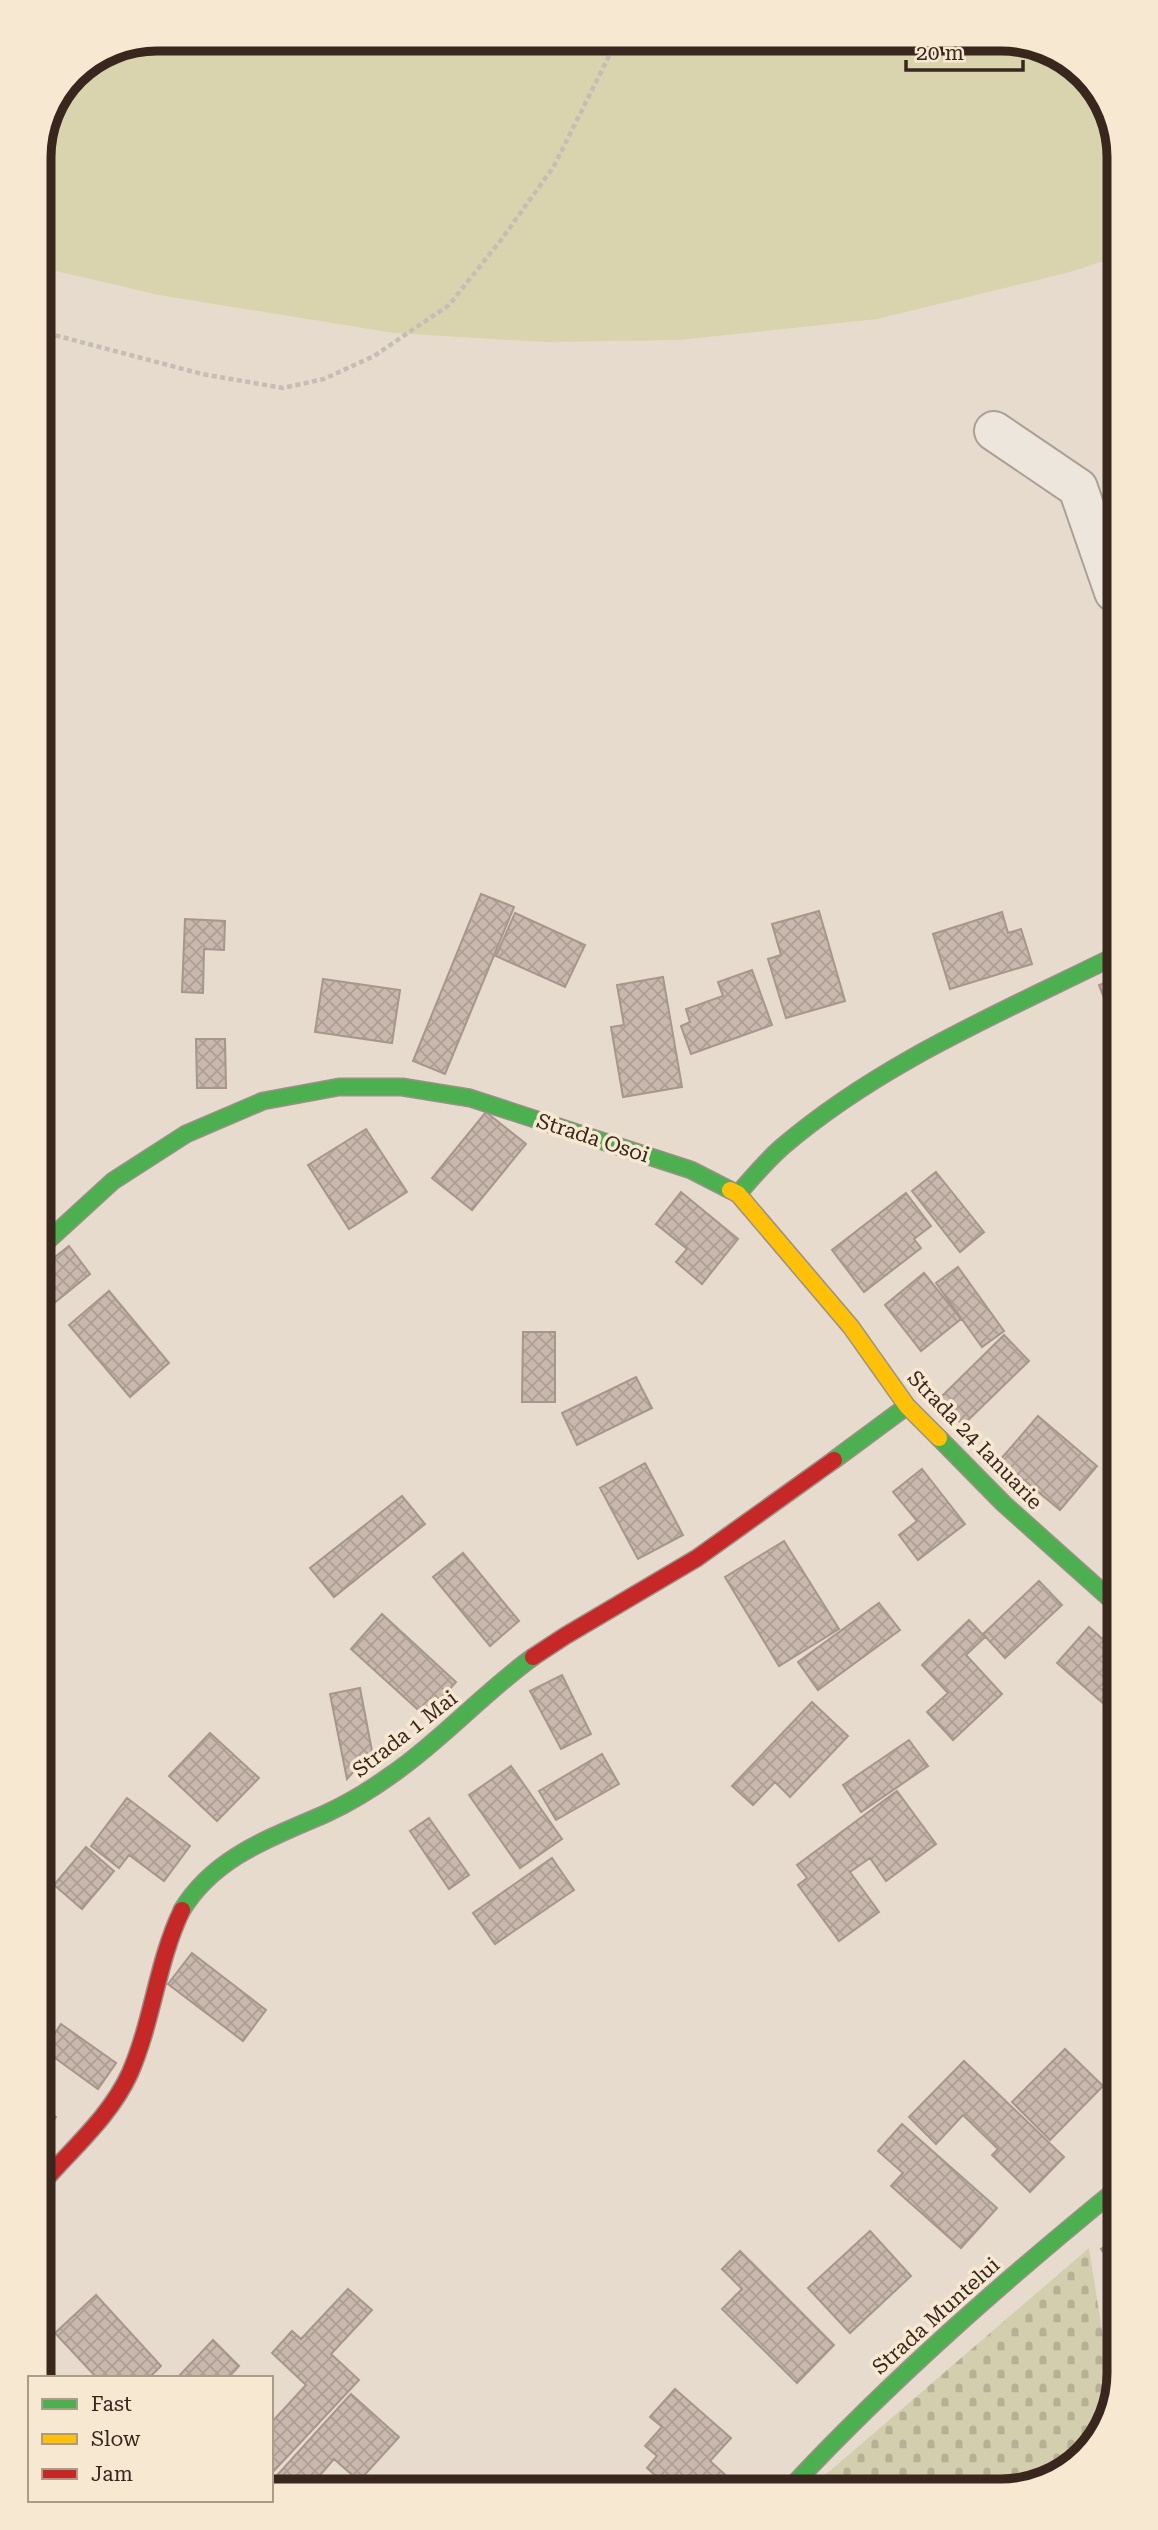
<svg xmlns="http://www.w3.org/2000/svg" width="1158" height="2530" font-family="'Roboto Serif',serif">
  <defs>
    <pattern id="cemetery-stones" width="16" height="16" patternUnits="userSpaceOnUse" patternTransform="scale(1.75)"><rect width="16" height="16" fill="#d3cead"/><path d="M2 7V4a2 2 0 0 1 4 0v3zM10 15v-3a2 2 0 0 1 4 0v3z" fill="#b6b194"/></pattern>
    <pattern id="building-cross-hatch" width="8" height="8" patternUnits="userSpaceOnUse" patternTransform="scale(1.75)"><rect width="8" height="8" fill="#c9b8ad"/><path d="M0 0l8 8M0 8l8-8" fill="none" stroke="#ad9e94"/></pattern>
  </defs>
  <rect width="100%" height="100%" fill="#e6dbcc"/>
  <path fill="#d9d4ad" d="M1010 39 1074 63 1113 118 1114 258 1070 272 877 319 679 340 545 342 394 333 159 295 39 267V149L73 73 112 47Z"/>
  <path fill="url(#cemetery-stones)" d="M1089 2248 1110 2382 1118 2379 1095 2445 1040 2485 816 2487 823 2477Z"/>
  <path fill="url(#building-cross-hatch)" stroke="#a6968b" stroke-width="2" d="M481 894 514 907 445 1074 413 1061Z
    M819 911 845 1001 786 1018 768 959 781 955 772 924Z
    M1002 912 1008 933 1021 929 1032 964 950 989 933 934Z
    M515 913 585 945 565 987 496 956Z
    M185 919 225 921 224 950 204 949 203 993 182 992Z
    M752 970 772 1025 691 1054 681 1026 690 1022 686 1009 723 996 718 982Z
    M663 977 682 1087 623 1097 611 1027 624 1025 617 985Z
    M323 979 400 990 392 1043 315 1032Z
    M1116 979V1021H1113L1099 985Z
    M196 1039H225L226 1088H197Z
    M486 1112 526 1144 472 1210 432 1178Z
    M366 1129 407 1192 349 1229 308 1165Z
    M936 1172 984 1232 960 1252 912 1191Z
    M681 1192 738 1239 702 1284 676 1262 687 1249 656 1224Z
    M906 1193 931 1226 914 1239 921 1248 864 1292 832 1250Z
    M69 1246 90 1274 42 1313V1267Z
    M958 1267 1004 1331 982 1347 936 1283Z
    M924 1273 961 1319 921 1351 885 1305Z
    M109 1291 169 1363 130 1397 69 1325Z
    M523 1332H555V1402H522Z
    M1004 1335 1029 1361 963 1425 938 1400Z
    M636 1377 652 1408 577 1445 562 1413Z
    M1038 1416 1097 1466 1060 1510 1000 1460Z
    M645 1463 683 1535 638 1559 600 1488Z
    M922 1469 965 1524 918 1560 899 1535 917 1521 893 1492Z
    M402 1496 425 1524 334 1597 310 1568Z
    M784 1541 839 1629 779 1666 725 1577Z
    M463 1553 519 1621 490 1646 433 1577Z
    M1039 1581 1062 1605 1005 1658 983 1634Z
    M879 1603 900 1630 818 1690 798 1662Z
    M382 1614 456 1682 425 1716 351 1649Z
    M969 1620 985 1637 966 1655 1002 1694 953 1740 927 1712 948 1693 922 1665Z
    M1089 1627 1117 1652 1118 1689 1104 1704 1057 1663Z
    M562 1675 591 1734 561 1749 530 1691Z
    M360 1688 372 1751 347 1779 330 1694Z
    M812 1702 848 1736 790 1797 775 1782 753 1805 732 1786Z
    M210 1733 259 1778 217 1821 169 1776Z
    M909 1740 928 1766 861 1812 843 1785Z
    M602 1754 619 1784 556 1820 539 1791Z
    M511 1766 562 1839 520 1868 469 1795Z
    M897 1791 936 1844 886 1881 870 1858 850 1872 879 1912 839 1941 798 1885 807 1878 797 1865Z
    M127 1798 190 1846 164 1881 129 1855 119 1868 91 1846Z
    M429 1818 469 1875 449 1889 410 1831Z
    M86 1847 114 1871 82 1909 54 1885Z
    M552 1858 574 1890 495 1944 473 1913Z
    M192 1953 266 2010 243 2041 168 1984Z
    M61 2024 116 2063 98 2089 44 2050Z
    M1065 2049 1103 2086 1050 2140 1012 2102Z
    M964 2061 1064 2157 1030 2192 992 2155 998 2149 963 2115 936 2144 909 2117Z
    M44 2107 56 2117 44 2131Z
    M902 2124 997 2208 961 2248 891 2186 903 2173 878 2151Z
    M870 2231 911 2276 850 2333 808 2288Z
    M1119 2236V2274L1101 2249Z
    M740 2251 834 2345 797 2383 722 2309 742 2289 722 2269Z
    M348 2289 372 2310 331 2354 359 2380 271 2474V2423L306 2385 272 2353 292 2331 301 2339Z
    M96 2295 161 2366 149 2378H97L55 2333Z
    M213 2340 239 2366 228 2378H177Z
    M675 2389 731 2438 710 2461 731 2480 725 2487 669 2488 647 2468 657 2456 645 2446 662 2427 650 2417Z
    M351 2394 399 2437 359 2481 334 2459 320 2475 336 2490H271V2482Z"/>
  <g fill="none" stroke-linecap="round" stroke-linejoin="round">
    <g stroke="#aba095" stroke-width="42">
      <path id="street" d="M994 431 1078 488 1114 592"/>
    </g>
    <g stroke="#9a9085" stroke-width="19">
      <path id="fast" d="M738 1194C752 1178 766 1161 782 1147 880 1063 1000 1013 1115 956
        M42 1246 113 1181 186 1134 263 1101 339 1087H402L470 1098 691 1170 730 1190
        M939 1438 1004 1504 1117 1605
        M834 1460 907 1406
        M182 1910C214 1857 270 1838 325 1814 349 1803 372 1789 394 1773 443 1739 483 1693 533 1657
        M791 2487C893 2378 1004 2281 1119 2187"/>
    </g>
    <g stroke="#9a9085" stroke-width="19">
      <path id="slow" d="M730 1190 738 1194 851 1327 907 1406 939 1438"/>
    </g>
    <g stroke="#9a9085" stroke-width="19">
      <path id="jam" d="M533 1657 565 1636 697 1558 834 1460
        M44 2181C74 2147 111 2115 130 2073 153 2020 157 1962 182 1910"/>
    </g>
    <path stroke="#c6bdb4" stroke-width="4.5" stroke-dasharray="5 3.5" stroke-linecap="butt" d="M39 331 202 374 283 388 324 379 374 356 449 305 501 240 554 166 610 54 612 43"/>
    <use href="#street" stroke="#ede6dd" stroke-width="38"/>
    <use href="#fast" stroke="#4caf50" stroke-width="16"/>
    <use href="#slow" stroke="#ffc107" stroke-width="16"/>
    <use href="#jam" stroke="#c62828" stroke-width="16"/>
  </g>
  <g text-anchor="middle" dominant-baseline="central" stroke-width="7" stroke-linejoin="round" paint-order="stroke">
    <g font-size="21" fill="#39271d" stroke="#f7e8d1">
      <text transform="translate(593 1138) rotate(18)">Strada Osoi</text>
      <text transform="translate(975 1440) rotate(46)">Strada 24 Ianuarie</text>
      <text transform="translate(405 1734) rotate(-38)">Strada 1 Mai</text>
      <text transform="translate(936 2316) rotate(-42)">Strada Muntelui</text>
    </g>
  </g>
  <path d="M0 0H1158V2530H0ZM157 51H1001A106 106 0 0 1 1107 157V2373A106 106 0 0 1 1001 2479H157A106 106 0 0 1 51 2373V157A106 106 0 0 1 157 51Z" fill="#f7e8d1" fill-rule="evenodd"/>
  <path fill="none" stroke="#39271d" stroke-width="9" d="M157 51H1001A106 106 0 0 1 1107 157V2373A106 106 0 0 1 1001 2479H157A106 106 0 0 1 51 2373V157A106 106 0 0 1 157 51Z"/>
  <rect x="28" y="2376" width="245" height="126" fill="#f7e8d1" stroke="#ab9b89" stroke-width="2"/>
  <rect x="42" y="2399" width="35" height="10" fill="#4caf50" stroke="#ab9b89" stroke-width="2"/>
  <text x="91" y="2411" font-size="21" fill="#39271d">Fast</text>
  <rect x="42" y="2434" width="35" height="10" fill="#ffc107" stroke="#ab9b89" stroke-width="2"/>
  <text x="91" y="2446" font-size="21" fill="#39271d">Slow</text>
  <rect x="42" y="2469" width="35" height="10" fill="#c62828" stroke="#ab9b89" stroke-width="2"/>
  <text x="91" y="2481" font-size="21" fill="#39271d">Jam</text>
  <path d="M906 60v10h117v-10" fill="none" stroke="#39271d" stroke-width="3.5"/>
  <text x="916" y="60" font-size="21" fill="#39271d" stroke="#f7e8d1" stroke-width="5" paint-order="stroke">20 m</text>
</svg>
